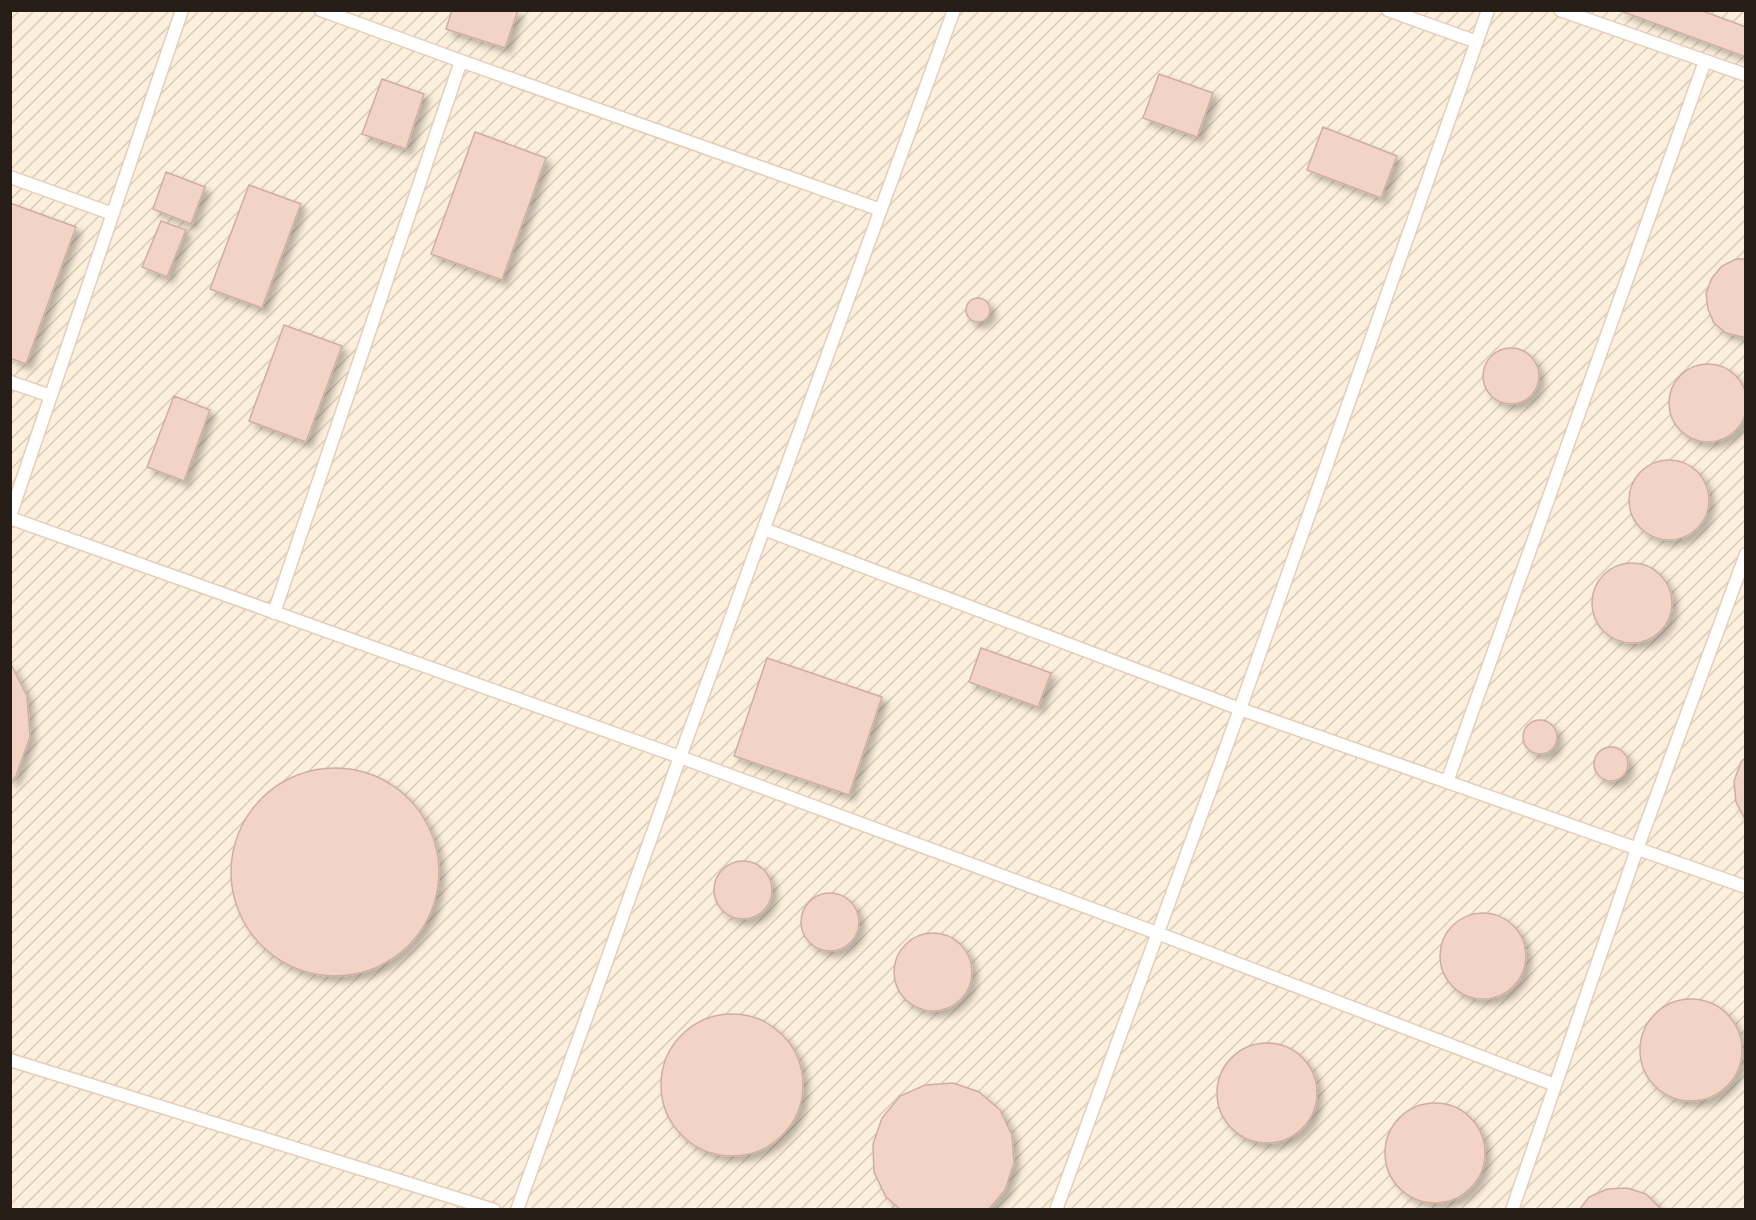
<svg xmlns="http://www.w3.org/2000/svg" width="1756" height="1220" font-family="'Alegreya Sans',sans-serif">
  <defs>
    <pattern id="industrial-furrows" width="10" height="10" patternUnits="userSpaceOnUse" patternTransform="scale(1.5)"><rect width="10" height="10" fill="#fcefdb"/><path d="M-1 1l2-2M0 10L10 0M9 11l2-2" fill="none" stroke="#d8ccbb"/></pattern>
    <filter id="shadow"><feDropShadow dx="5.5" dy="5.5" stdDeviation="3" flood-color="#0004"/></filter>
  </defs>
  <rect width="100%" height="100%" fill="#fffaf5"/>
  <path fill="url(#industrial-furrows)" d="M11 11H1745V1209H11Z"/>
  <path fill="#f3d3c6" stroke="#cdafa2" stroke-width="1.5" filter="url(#shadow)" d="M452 10H518L505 48 446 29Z
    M1618 10H1700L1746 27V57Z
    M1159 74 1213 93 1197 137 1143 118Z
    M382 79 424 94 406 149 362 134Z
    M1323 127 1397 156 1381 198 1307 170Z
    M475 132 546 158 502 280 431 254Z
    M166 172 205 187 191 224 153 209Z
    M249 185 301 204 262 308 210 289Z
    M10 203 76 227 26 364 10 358Z
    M161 221 186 230 167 277 142 267Z
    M1736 259H1746V338L1726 333 1714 323 1708 309 1706 293 1712 278 1722 266Z
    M966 310a12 12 0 1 1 24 0a12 12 0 1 1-24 0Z
    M284 325 342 346 306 442 249 421Z
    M1483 376a28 28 0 1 1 56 0a28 28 0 1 1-56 0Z
    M1669 403a39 39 0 1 1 78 0a39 39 0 1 1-78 0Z
    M174 396 210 410 184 481 147 467Z
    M1629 500a40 40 0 1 1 80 0a40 40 0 1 1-80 0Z
    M1592 603a40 40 0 1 1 80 0a40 40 0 1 1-80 0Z
    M981 648 1051 673 1038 707 969 682Z
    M767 658 882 697 849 795 734 756Z
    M10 662 27 696 30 737 16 776 10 782Z
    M1523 737a17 17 0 1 1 34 0a17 17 0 1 1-34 0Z
    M1594 764a17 17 0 1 1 34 0a17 17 0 1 1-34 0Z
    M1746 757V821L1736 802 1734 781 1741 762Z
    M231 872a104 104 0 1 1 208 0a104 104 0 1 1-208 0Z
    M714 890a29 29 0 1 1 58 0a29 29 0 1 1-58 0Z
    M801 922a29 29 0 1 1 58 0a29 29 0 1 1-58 0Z
    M1440 956a43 43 0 1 1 86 0a43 43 0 1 1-86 0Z
    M894 972a39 39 0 1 1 78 0a39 39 0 1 1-78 0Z
    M1640 1050a51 51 0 1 1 102 0a51 51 0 1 1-102 0Z
    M661 1085a71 71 0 1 1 142 0a71 71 0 1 1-142 0Z
    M1217 1093a50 50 0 1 1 100 0a50 50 0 1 1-100 0Z
    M953 1083 979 1092 1000 1110 1012 1135 1014 1163 1005 1190 988 1210H901L886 1197 874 1172 873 1144 882 1118 900 1096 925 1085Z
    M1385 1153a50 50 0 1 1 100 0a50 50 0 1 1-100 0Z
    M1627 1188 1646 1194 1662 1210H1579L1589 1197 1607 1189Z"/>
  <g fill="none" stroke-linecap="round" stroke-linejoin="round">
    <g stroke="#e6cdb8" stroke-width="15">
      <path id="lane" d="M1388 10 1477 42
        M1560 10 1746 75
        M461 61 881 210
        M10 177 113 214
        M10 382 51 396
        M10 516 182 10
        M10 518 680 757 1157 933 1555 1085
        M764 529 1240 709 1488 10
        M274 613 461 61 321 10
        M1447 782 1705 61
        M10 1060 494 1210
        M517 1210 680 757 954 10
        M1056 1210 1240 709 1746 887
        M1512 1210 1637 849 1746 554"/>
    </g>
    <use href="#lane" stroke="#fff" stroke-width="12"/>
  </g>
  <rect width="1756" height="1220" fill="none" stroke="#271e17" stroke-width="24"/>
</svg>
